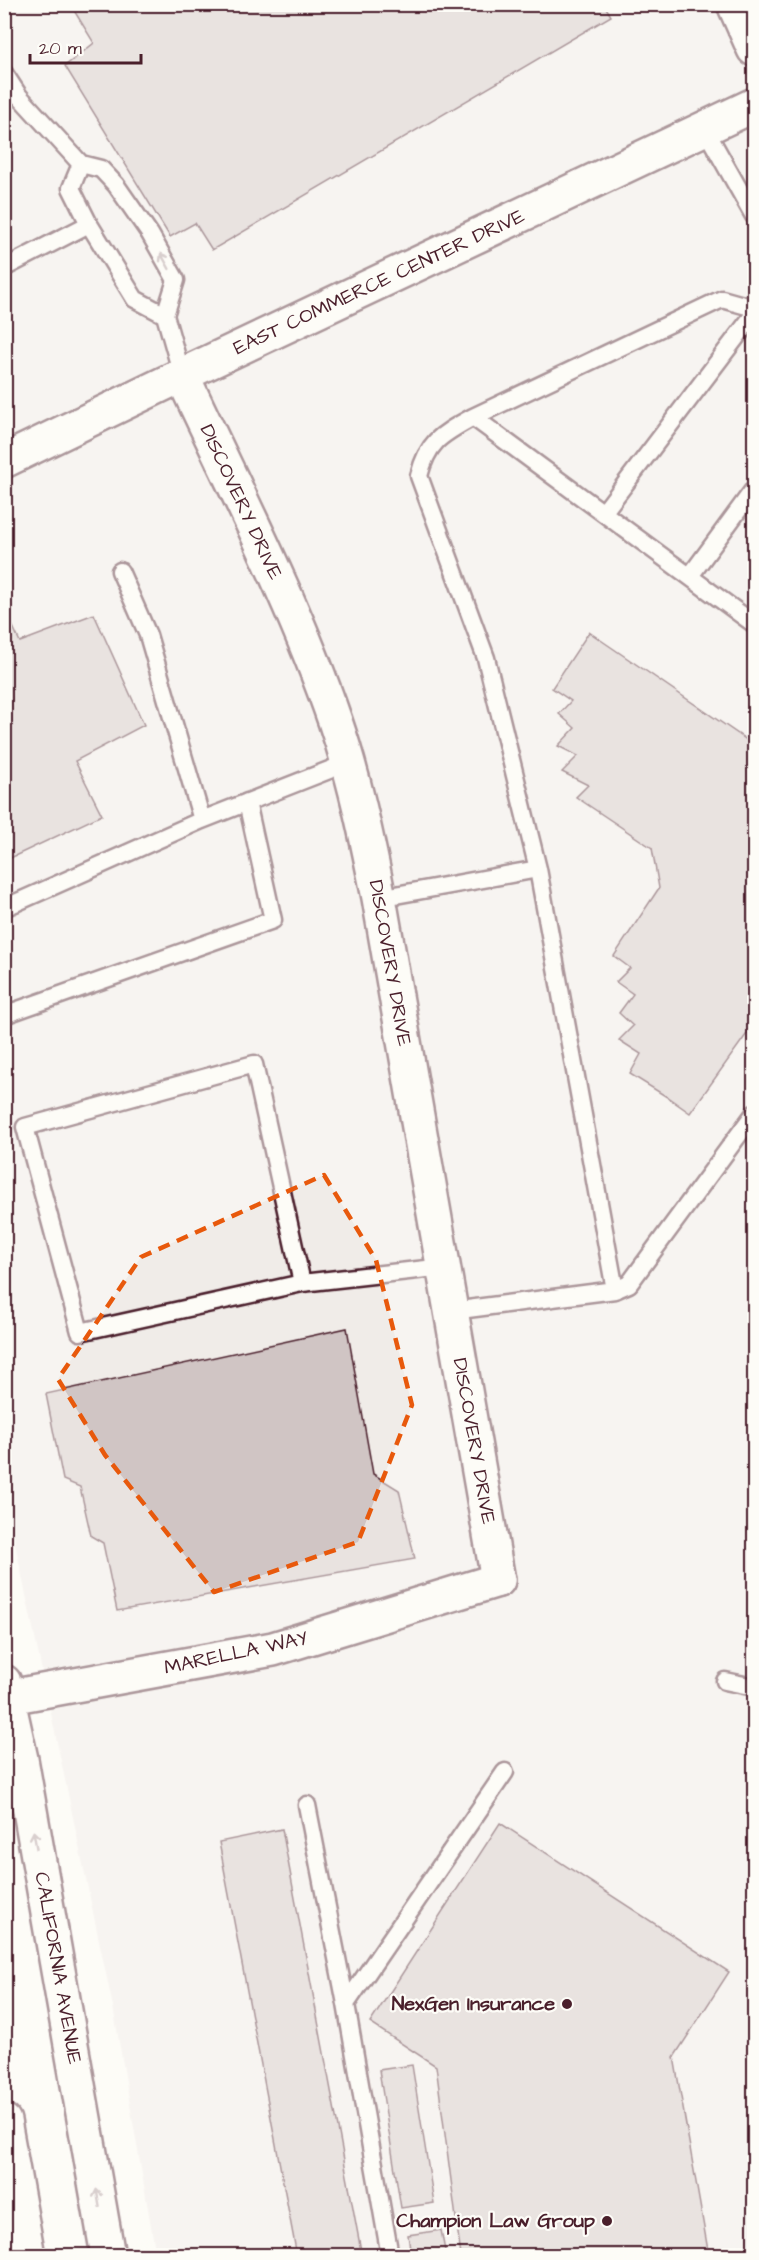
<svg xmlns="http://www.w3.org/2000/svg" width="759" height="2260" font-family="'Architects Daughter',sans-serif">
  <rect width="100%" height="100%" fill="#fdfcf7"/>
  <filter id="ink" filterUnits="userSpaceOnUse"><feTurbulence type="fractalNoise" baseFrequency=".0167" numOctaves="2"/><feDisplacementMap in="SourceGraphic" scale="12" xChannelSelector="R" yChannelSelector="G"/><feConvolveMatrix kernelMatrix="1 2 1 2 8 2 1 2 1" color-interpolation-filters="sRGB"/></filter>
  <g filter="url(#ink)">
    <path fill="#f0ece8" d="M4 5H754V2255H156L113 2007 5 1496Z"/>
    <path fill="#d0c5c4" stroke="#4a1f2b" stroke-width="1.5" d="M70 4H604L611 16 212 250 195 223 170 237 65 66 94 43Z
      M4 607 20 642 94 614 144 725 75 761 102 815 4 861Z
      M589 632 754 745V1024L690 1113 667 1097 630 1074 641 1054 619 1040 633 1026 619 1013 633 994 616 982 630 968 614 956 659 888 652 848 576 797 588 785 562 772 578 756 558 746 575 728 559 714 571 701 552 688Z
      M347 1328 373 1474 399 1490 415 1559 117 1611 103 1543 91 1536 80 1487 63 1480 46 1394Z
      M500 1823 729 1972 674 2057 709 2256H461L436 2066 370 2023Z
      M282 1829 362 2256H297L219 1842Z
      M412 2065 434 2203 401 2208 379 2070Z
      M441 2230 446 2256H411L408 2235Z"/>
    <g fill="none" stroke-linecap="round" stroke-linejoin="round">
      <g stroke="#4a1f2b" stroke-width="21">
        <path id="service" d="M4 73 19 96 81 164 101 169 116 185 150 234 176 280 165 315 182 375
          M705 129 754 216
          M81 164 71 188 89 224 135 299 165 315
          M4 268 89 224
          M473 417 722 299 754 308
          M603 513 754 314
          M120 571 148 635 202 820 347 763
          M690 576 754 489
          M538 869 615 1290
          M379 898 538 869 486 658 419 476C428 440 443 434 473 417L754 624
          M4 908 202 820
          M4 1015 273 920 247 802
          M302 1283 80 1332 25 1127 254 1064 302 1283 444 1267
          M452 1311 615 1290 629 1284 754 1114
          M725 1681 754 1687
          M307 1805 346 2004 390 2256
          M346 2004 505 1772"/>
      </g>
      <g stroke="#4a1f2b" stroke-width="38">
        <path id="minor" d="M734 4 754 49
          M182 375C235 489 294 602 335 721 355 779 367 839 379 898L498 1580
          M4 461 182 375 754 105"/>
      </g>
      <g stroke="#4a1f2b" stroke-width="38">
        <path id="tertiary" d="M4 1698 273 1649 498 1580"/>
      </g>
      <g stroke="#4a1f2b" stroke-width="38">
        <path id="primary" d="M4 1682 21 1759 108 2256
          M4 2121 28 2256"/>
      </g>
      <use href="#service" stroke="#fdfcf7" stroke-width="16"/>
      <use href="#minor" stroke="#fdfcf7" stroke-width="33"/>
      <use href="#tertiary" stroke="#fdfcf7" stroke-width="33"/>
      <use href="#primary" stroke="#fdfcf7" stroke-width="33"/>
    </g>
    <defs><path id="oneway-shaft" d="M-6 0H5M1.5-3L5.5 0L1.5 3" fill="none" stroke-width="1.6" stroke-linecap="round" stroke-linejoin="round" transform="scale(1.5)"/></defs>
    <g stroke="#ac999b">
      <use href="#oneway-shaft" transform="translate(165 261) rotate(-119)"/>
      <use href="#oneway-shaft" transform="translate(35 1840) rotate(-100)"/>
      <use href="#oneway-shaft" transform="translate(98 2198) rotate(-100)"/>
    </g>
  </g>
  <path d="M0 0H759V2260H0ZM324 1175 376 1260 412 1405 358 1542 214 1592 105 1455 58 1379 141 1257Z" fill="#fdfcf7" fill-opacity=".55" fill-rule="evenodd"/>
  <path fill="none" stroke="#e8590c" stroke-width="4.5" stroke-dasharray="12 8" stroke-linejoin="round" d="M324 1175 376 1260 412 1405 358 1542 214 1592 105 1455 58 1379 141 1257Z"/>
  <g fill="#4a1f2b" stroke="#fdfcf7" stroke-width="2">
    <circle cx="567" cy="2004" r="6"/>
    <circle cx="607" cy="2221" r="6"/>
  </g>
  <g text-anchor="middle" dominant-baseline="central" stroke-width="4.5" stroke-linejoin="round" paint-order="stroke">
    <g font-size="20" fill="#4a1f2b" stroke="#fdfcf7">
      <text transform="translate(379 282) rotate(-25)">EAST COMMERCE CENTER DRIVE</text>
      <text transform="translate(241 502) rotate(65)">DISCOVERY DRIVE</text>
      <text transform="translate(390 963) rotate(80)">DISCOVERY DRIVE</text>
      <text transform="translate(474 1441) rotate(80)">DISCOVERY DRIVE</text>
      <text transform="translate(236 1653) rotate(-12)">MARELLA WAY</text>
      <text transform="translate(58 1968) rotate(80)">CALIFORNIA AVENUE</text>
    </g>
    <g font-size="20" font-weight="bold" fill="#4a1f2b" stroke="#fdfcf7" text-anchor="end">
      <text x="555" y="2004">NexGen Insurance</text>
      <text x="595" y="2221">Champion Law Group</text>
    </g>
  </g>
  <rect width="759" height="2260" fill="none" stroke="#fdfcf7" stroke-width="24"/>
  <rect x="12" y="12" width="735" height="2236" fill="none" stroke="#4a1f2b" stroke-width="2" filter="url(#ink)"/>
  <path d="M30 54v9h111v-9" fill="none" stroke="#4a1f2b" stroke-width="3"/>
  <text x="39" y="54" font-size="18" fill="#4a1f2b" stroke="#fdfcf7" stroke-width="4.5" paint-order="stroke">20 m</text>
</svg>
